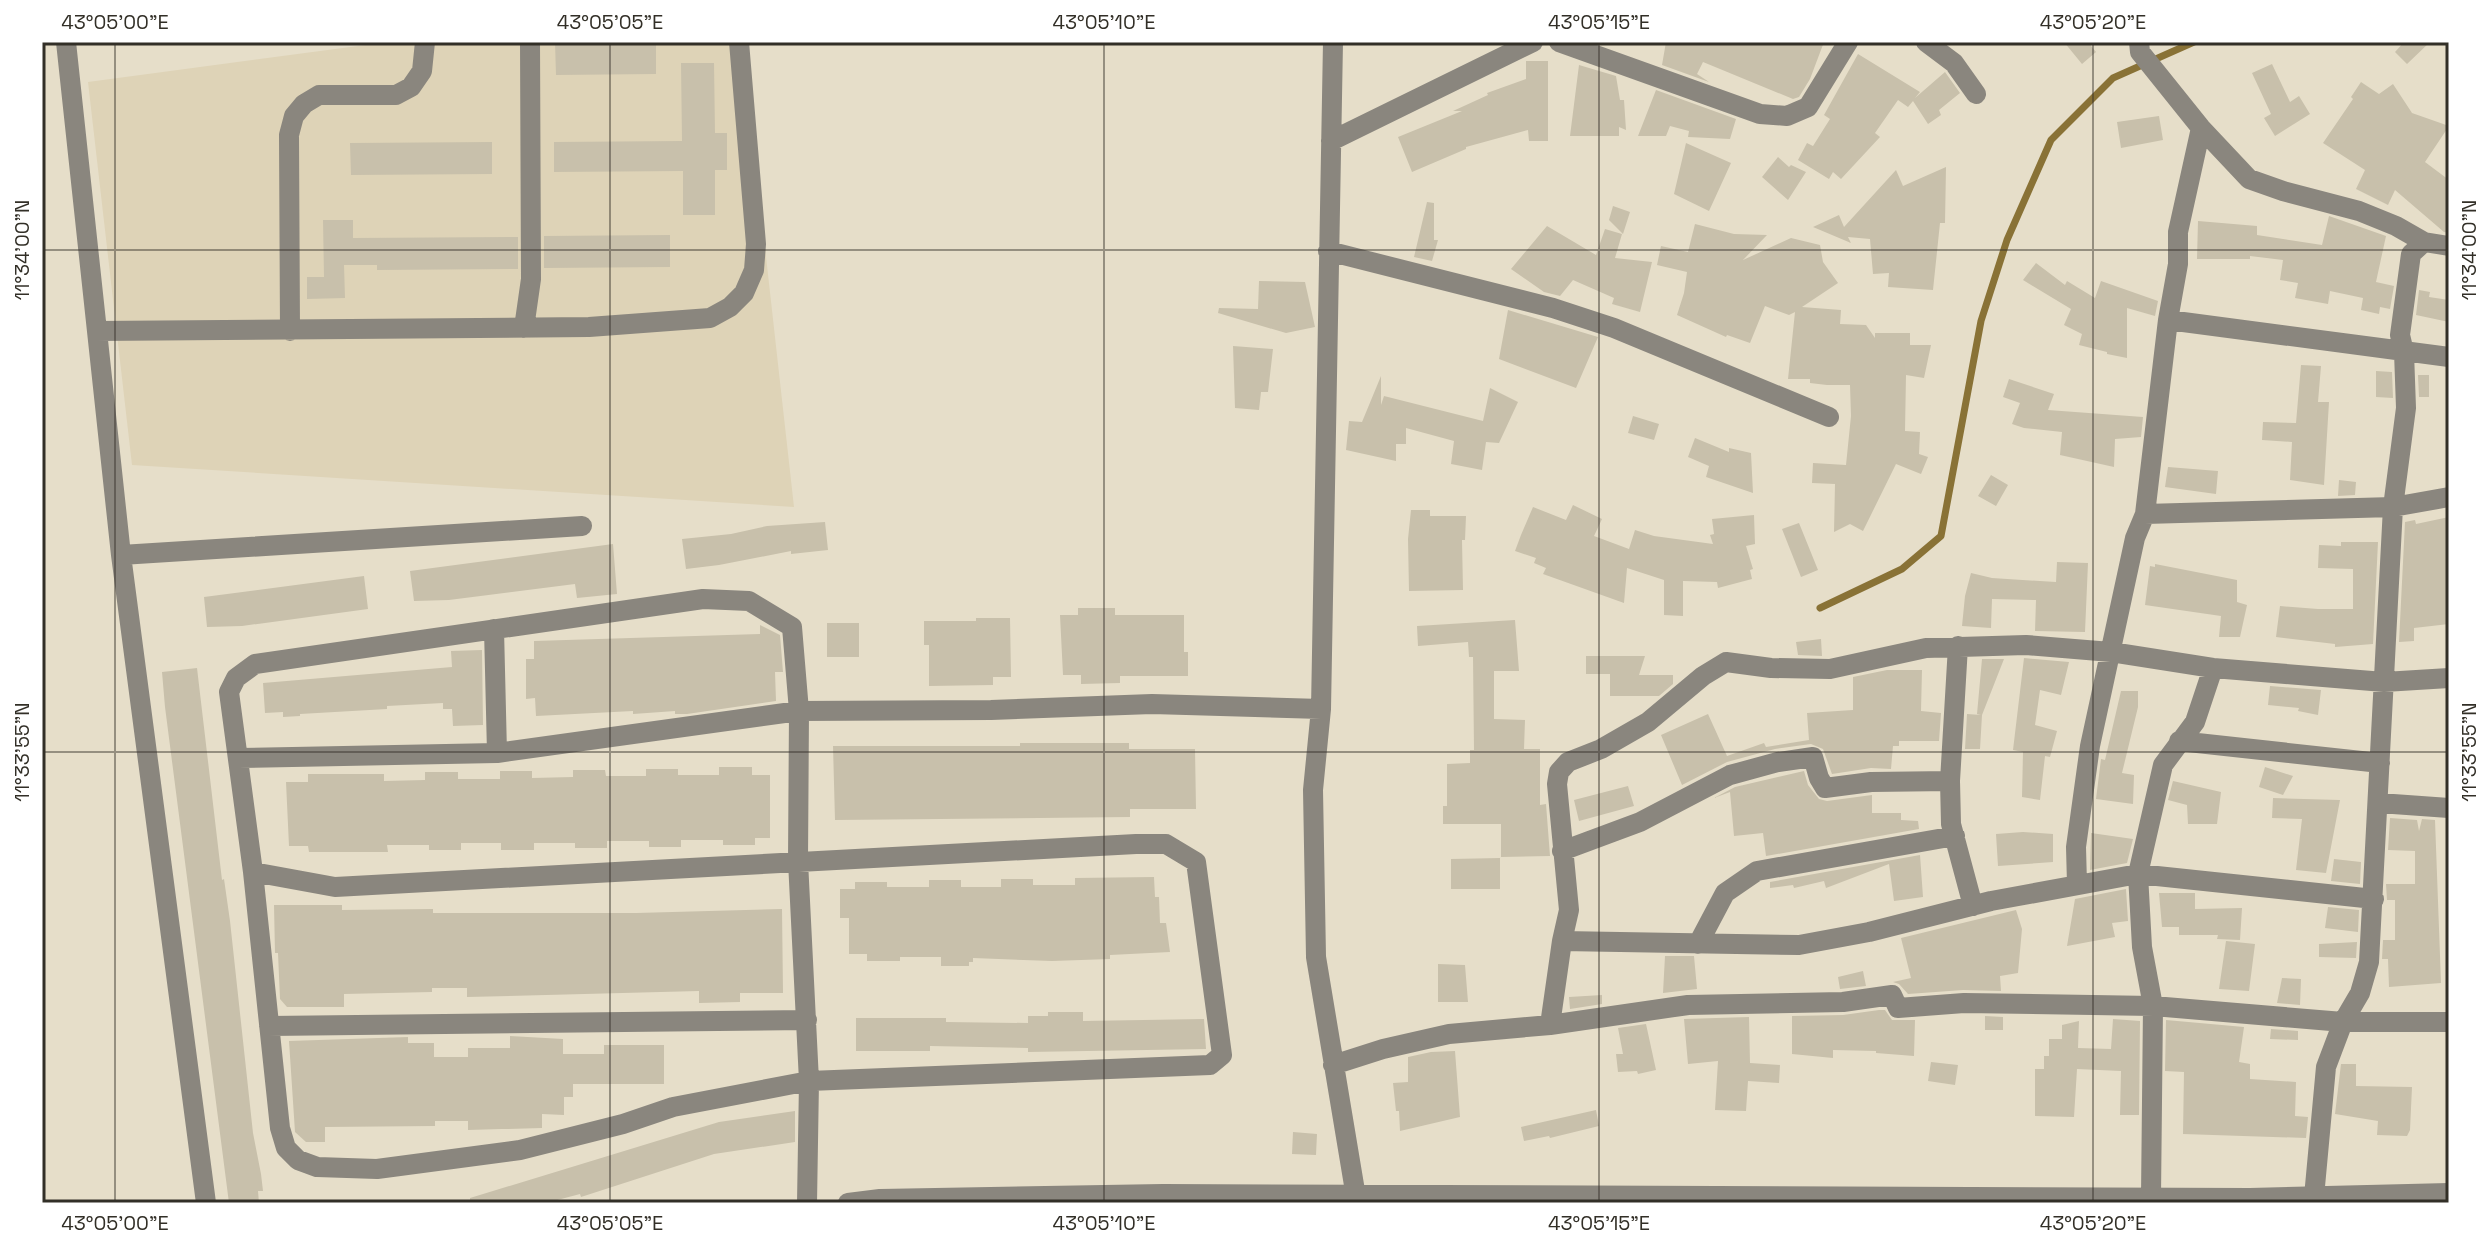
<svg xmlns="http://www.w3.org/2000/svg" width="2491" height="1245" font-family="'Space Grotesk',sans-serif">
  <rect width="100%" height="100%" fill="#e6dec9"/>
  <path fill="#ded3b7" d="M388 42H742L794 507 132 465 88 82Z"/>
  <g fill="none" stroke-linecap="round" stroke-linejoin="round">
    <path stroke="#897236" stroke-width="7" d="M1820 608 1902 569 1941 536 1981 321 2007 240 2051 140 2113 78 2194 42"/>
  </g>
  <path fill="#c8c0ab" d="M555 42H656V74L556 75Z
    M1666 42H1824L1810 79 1799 97 1793 99 1703 62 1697 74 1709 82 1662 65Z
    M2064 42H2088L2096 52 2082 64Z
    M2404 42H2430L2407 64 2395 52Z
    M1858 54 1920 92 1915 98 1945 72 1960 93 1939 110 1941 115 1928 124 1913 101 1908 107 1898 100 1875 133 1880 137 1841 179 1833 172 1829 179 1798 160 1807 143 1813 146 1830 119 1824 115Z
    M1526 61H1548V141H1529L1528 130 1466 147V149L1412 172 1398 137 1462 111H1453L1488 95 1487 93 1526 79Z
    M681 63H714L715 133H727V170H715V215H683V171L554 172V142L682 141Z
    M2272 64 2290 102 2299 96 2310 114 2275 136 2264 118 2271 114 2252 73Z
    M1579 65 1616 76 1620 100H1624L1626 130 1619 127V136H1570Z
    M2361 82 2379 94 2393 84 2412 113 2449 126 2425 162 2449 180V233L2444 232 2395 190 2388 205 2356 189 2365 170 2323 143 2353 99 2351 97Z
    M1656 90 1736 119 1730 139 1688 137 1689 131 1670 126 1666 136H1638Z
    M2159 116 2163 140 2121 148 2117 122Z
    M492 142V174L351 175 350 143Z
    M1686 143 1731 163 1709 211 1674 194Z
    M1778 157 1789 167 1791 165 1806 172 1788 200 1762 177Z
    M1946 167 1945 223H1940L1933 290 1888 287 1889 273 1873 274 1870 239 1848 237 1851 243 1813 227 1839 215 1844 227 1896 170 1903 186Z
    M1427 202 1434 203V240H1438L1432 261 1414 257Z
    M1613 206 1630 212 1623 234 1609 220Z
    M2329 216 2386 236 2376 282 2394 286 2390 309 2380 307 2379 314 2361 310 2363 298 2330 291 2328 304 2295 298 2298 283 2280 280 2283 260 2250 256V259H2197L2198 221 2257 226V235L2322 245Z
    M323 220H353V238L518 237V269L377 270V265H344L345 298 307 299V277H324Z
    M1695 224 1734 234 1767 235 1743 260 1791 238 1820 245 1823 262 1838 283 1802 307 1841 310 1840 324 1866 325 1875 338V333H1910V345H1931L1924 378 1906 375 1905 431 1920 432 1919 454 1928 457 1921 474 1896 464 1863 531 1850 524 1834 532 1835 484 1812 483 1813 463 1846 465 1851 416 1850 385H1827L1810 383V379H1788L1795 312 1789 315 1765 306 1750 343 1727 335 1726 337 1677 315 1684 293 1687 272 1657 265 1661 246 1688 252Z
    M1547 226 1596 255 1605 229 1622 234 1615 258 1652 262 1640 312 1612 304 1614 298 1573 280 1560 296 1544 292 1511 269Z
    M670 235V267L544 268V236Z
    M2036 263 2065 285 2067 281 2095 298 2101 281 2158 301 2155 316 2127 308V358L2107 354V352L2079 345 2082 334 2064 325 2071 309 2023 280Z
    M1259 281 1305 282 1315 327 1286 333 1218 313 1219 308 1258 309Z
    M2419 290 2430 292 2429 297 2449 300V322L2416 315Z
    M1508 310 1598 337 1576 388 1499 359Z
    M1233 346 1273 349 1268 392H1261L1259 410 1235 408Z
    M2301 365 2321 366 2318 402H2329L2324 485 2290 480 2292 442 2262 440 2263 422 2296 423Z
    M2376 371 2392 372 2393 398 2376 397Z
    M2418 375H2429V397H2419Z
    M1381 376V405L1384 396 1483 421 1490 388 1518 402 1499 443 1486 442 1482 470 1451 464 1454 441 1406 428V444H1396V461L1346 450 1349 421 1362 422Z
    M2009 379 2054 394 2048 410 2143 417 2141 437 2115 439 2114 467 2060 455 2062 432 2024 428 2012 424 2020 403 2003 397Z
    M1633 416 1659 424 1654 440 1628 433Z
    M1695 438 1729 452V448L1751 453 1753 493 1706 477 1709 466 1688 457Z
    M2168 467 2218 471 2216 494 2165 487Z
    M1991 475 2008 485 1996 506 1978 496Z
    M2339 480 2356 482 2355 495 2338 496Z
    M1573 505 1602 519 1594 536 1629 549 1635 530 1654 536 1713 544 1710 535 1714 534 1712 519 1754 515 1755 544 1746 546 1753 569 1750 570 1752 579 1718 588 1717 582 1683 581V616L1664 615V580L1627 568 1624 603 1543 574 1546 568 1534 563 1536 558 1515 551 1521 535 1533 507 1566 520Z
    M1411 510H1430V516H1466L1465 540H1462L1463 590 1409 591 1408 539Z
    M2449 517V624L2414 628V641L2399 642 2405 522 2415 520 2416 524Z
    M825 522 828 550 791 554V551L719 565 686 569 682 539 731 534 767 526Z
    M1799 523 1818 570 1801 577 1782 529Z
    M2341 542H2378L2373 644 2335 647V644L2276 637 2280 606 2318 609H2353V569L2318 568 2319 545 2341 546Z
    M613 544 617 594 577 598 575 584 449 600 414 601 410 571Z
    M2057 562 2088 563 2085 632 2035 631 2036 600 1992 599 1991 628 1962 626 1965 596 1971 573 1992 578 2056 582Z
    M2155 564 2237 580V602L2247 605 2240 637H2219L2221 616 2145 605 2150 566 2155 567Z
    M364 576 368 609 242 626 207 627 204 597Z
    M1078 608H1115V615H1184V652H1188V676H1120V683L1081 684V675H1063L1060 615H1078Z
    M976 618H1010L1011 677H993V685L929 686V645H924V621H976Z
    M1515 620 1519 671H1494V719L1525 720 1524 749H1540V805L1546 804 1550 856 1501 857V824H1443V806H1447V764L1470 763V750H1474L1473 657H1469L1468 642 1418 646 1417 626Z
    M827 623H859V657H827Z
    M760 625 780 635 783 672H775L776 701 687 714H675V711L633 714V711L536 716 535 698 526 699V659H534V641L760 634Z
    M1821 639 1822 656 1798 655 1796 642Z
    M482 650 483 725 453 726 452 709H443V703L387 706V709L300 714V716L283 717V712L265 713 263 683 452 667 451 651Z
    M1586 656H1645L1639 675H1673V684L1659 696H1610V674H1586Z
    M2024 658 2069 662 2061 695 2040 690 2035 725 2057 731 2050 757 2045 756 2040 800 2022 797 2023 752 2013 750Z
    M1982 659H2004L1982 715 1980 749H1965L1967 714 1981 715 1977 714Z
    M197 668 222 880 224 879 230 921 253 1133 261 1174 263 1191H258L259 1203H229L165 707 162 672Z
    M1887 670H1922L1921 711 1941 713 1939 741H1899V746H1893L1891 769 1871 768 1832 774 1823 749 1811 744 1775 749 1727 762 1682 785 1661 735 1708 714 1727 756 1764 743 1766 747 1809 740 1807 713 1853 710V677Z
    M2270 686 2321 690 2318 715 2298 711 2299 708 2268 705Z
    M2121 691H2138V707L2122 773 2134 775 2133 804 2096 799 2101 759 2105 760Z
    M1020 743H1129V749H1195L1196 809H1130V817L835 820 833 746H1020Z
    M719 767H752V775H770V838H755V845H723V840H681V847H649V841H607V848H575V843H534V850H501V843H461V850H429V845H387L388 852H309L308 846H289L286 782H308V774H384V781L425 780V772H458V779H500V771H532V778L573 777V770H605L606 776H646V769H678V775H719Z
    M2265 767 2293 776 2283 795 2259 787Z
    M1804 771 1808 785 1819 799 1827 801 1872 795V813H1901V820L1918 821 1919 829 1766 856 1763 833 1734 836 1730 792 1714 798 1735 787Z
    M2173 781 2221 792 2217 824H2188L2187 805 2168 800Z
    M1628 786 1634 806 1579 821 1574 800Z
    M2273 798 2340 800 2326 873 2296 870 2302 819 2272 818Z
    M2390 818 2417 820 2419 831 2422 819 2435 820 2441 983 2389 987 2388 959H2382L2383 940H2395V900H2387L2386 884H2415V851L2388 850Z
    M2023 832 2053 834V862L1998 866 1996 834Z
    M2091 833 2133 839 2127 863 2090 870Z
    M1920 855 1923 897 1894 901 1889 864 1826 888 1824 881 1794 888 1793 885 1770 888V882Z
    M1500 858V889H1451V859Z
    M2334 859 2361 862 2360 884 2331 881Z
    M1154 877 1155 897H1159L1160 923H1166L1170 952 1110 955V959L1052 961 973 958V962H969V966H941V957H900V961H867V954H849V918H840V889H855V882H887V887H929V880H961V887H1001V879H1033V885H1075V878Z
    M2126 889 2128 921 2112 923 2115 937 2067 946 2075 899Z
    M2159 893H2195V909L2242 908 2240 940 2217 939 2218 935H2179V927H2162Z
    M274 905H342V910L433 909V913H636L782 909 783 993H740V1002L699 1003V991L467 997V988H432V992L344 994V1007H287L280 999 278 953H275Z
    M2328 907 2359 910 2358 932 2325 928Z
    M2016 910 2022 929 2018 973 2000 976 2001 991 1963 990 1908 994 1899 984 1893 982 1911 978 1901 938Z
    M2226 941 2255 944 2249 991 2219 989Z
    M2357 942 2356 958 2319 957V944Z
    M1665 956H1694L1697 989 1663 993Z
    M1438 964 1465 965 1468 1002H1438Z
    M1863 971 1866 986 1840 989 1838 977Z
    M2282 978 2301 979 2300 1005 2277 1003Z
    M1602 995V1004L1570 1009 1569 997Z
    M1879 1010H1885L1892 1020H1915L1914 1056 1876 1053V1051L1833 1050V1058L1792 1054V1016L1843 1015Z
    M1048 1012H1083V1021L1204 1019 1206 1049 1028 1052V1048L930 1046V1051H856V1018H946V1022L1028 1023V1016H1048Z
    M1985 1016 2003 1017V1030H1985Z
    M1749 1017 1750 1063 1780 1065 1779 1083 1748 1081 1746 1111 1715 1110 1718 1061 1688 1064 1684 1019Z
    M2113 1019 2140 1021 2139 1115H2120L2121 1071 2077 1069 2074 1117 2035 1116V1069H2044V1056H2049V1039H2062V1025L2079 1021 2078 1048 2111 1049Z
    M2166 1020 2244 1027 2239 1062 2250 1064V1079L2296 1082 2295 1116 2308 1117 2306 1138 2183 1134 2184 1072 2165 1071Z
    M1646 1024 1656 1070 1638 1074 1637 1071 1618 1072 1616 1054H1623L1618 1028Z
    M2271 1029 2298 1031V1040L2270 1039Z
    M510 1036 563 1039V1054H604V1045H664V1084H573V1097H564V1115L542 1114V1128L468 1130V1121H435V1126L325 1127V1142H306L295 1132 289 1041 408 1037V1043H434V1057H468V1048H510Z
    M1455 1051 1460 1117 1400 1131 1399 1111H1396L1393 1083 1408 1082V1057L1431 1052Z
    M1931 1062 1958 1065 1955 1085 1928 1081Z
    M2341 1064H2356V1086L2412 1087 2410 1130 2407 1136 2377 1135 2378 1121 2335 1114Z
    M1596 1110 1599 1126 1550 1138 1549 1136 1524 1141 1521 1127Z
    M795 1111V1142L714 1154 581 1197 580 1194 546 1203H470V1198L719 1122Z
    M1293 1132 1317 1134 1316 1155 1292 1154Z"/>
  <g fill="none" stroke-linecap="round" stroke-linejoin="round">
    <path stroke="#8a867e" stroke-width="20" d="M66 42 121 555 206 1203
      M1333 42 1321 709 1313 790 1316 957 1357 1203
      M1559 42 1760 114 1787 116 1808 107 1848 42
      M1926 42 1954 63 1976 94
      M2139 42 2140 52 2201 128 2249 179 2283 191 2359 211 2396 226 2424 242 2449 246
      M1331 141 1533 42
      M1328 251 1553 308 1614 328 1829 417
      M2168 320 2449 357
      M524 328 531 279 530 42
      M97 331 589 327 710 318 730 307 744 293 754 270 756 244 739 42
      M290 331 289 135 294 116 304 104 319 95H396L411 87 422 71 425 42
      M2145 514 2393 507 2449 497
      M121 555 582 526
      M494 629 497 753
      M1958 646 1950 781 1951 824 1973 906
      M2179 741 2380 763
      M238 758 497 753 799 711 991 710 1152 704 1321 709
      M2379 803 2449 808
      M1562 851 1640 822 1730 775 1778 762 1813 757 1819 778 1825 788 1871 782 1950 781
      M253 872 335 887 1136 844H1166L1196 862 1222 1055 1210 1065 809 1081 673 1107 623 1124 520 1150 377 1169 317 1167 298 1160 286 1148 280 1128 253 872 229 692 236 678 255 664 703 599 749 601 792 627 799 711 798 861 809 1081 807 1203
      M2077 884 2076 847 2090 746 2135 538 2145 514 2168 320 2178 264V232L2201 128
      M1562 941 1799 945 1869 932 1991 901 2138 874 2374 899
      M1698 944 1725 893 1757 871 1955 836
      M1550 1025 1562 941 1569 910 1557 784 1559 772 1568 762 1601 749 1648 722 1703 676 1726 662 1771 668 1830 669 1926 648 2026 645 2111 652 2213 668 2384 682 2449 678
      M269 1026 807 1020
      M1333 1065 1383 1049 1449 1034 1550 1025 1688 1005 1843 1002 1892 995 1898 1008 1964 1003 2153 1006 2343 1022H2449
      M2151 1197 2153 1006 2142 947 2138 874 2163 765 2195 722 2213 668
      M2314 1197 2326 1067 2343 1022 2360 993 2369 962 2393 507 2406 408 2404 352 2400 335 2411 254 2424 242
      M848 1203 880 1199 1163 1194 2250 1198 2449 1193"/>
  </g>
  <path fill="none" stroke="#322f27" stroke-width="2" stroke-opacity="0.45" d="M115 42V1203M610 42V1203M1104 42V1203M1599 42V1203M2093 42V1203M42 250H2449M42 752H2449"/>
  <rect width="2491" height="1245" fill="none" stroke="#ffffff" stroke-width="88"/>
  <rect x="44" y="44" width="2403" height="1157" fill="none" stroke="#322f27" stroke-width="3"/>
  <g font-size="20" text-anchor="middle" fill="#322f27">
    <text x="115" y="29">43°05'00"E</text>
    <text x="610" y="29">43°05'05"E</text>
    <text x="1104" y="29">43°05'10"E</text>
    <text x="1599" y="29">43°05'15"E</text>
    <text x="2093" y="29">43°05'20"E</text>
    <text transform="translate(22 250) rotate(-90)" y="7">11°34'00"N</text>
    <text transform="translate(2469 250) rotate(-90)" y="7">11°34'00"N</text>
    <text transform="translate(22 752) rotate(-90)" y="7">11°33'55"N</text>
    <text transform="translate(2469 752) rotate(-90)" y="7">11°33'55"N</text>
    <text x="115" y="1230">43°05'00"E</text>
    <text x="610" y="1230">43°05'05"E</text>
    <text x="1104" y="1230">43°05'10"E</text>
    <text x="1599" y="1230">43°05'15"E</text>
    <text x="2093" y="1230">43°05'20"E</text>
  </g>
</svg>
